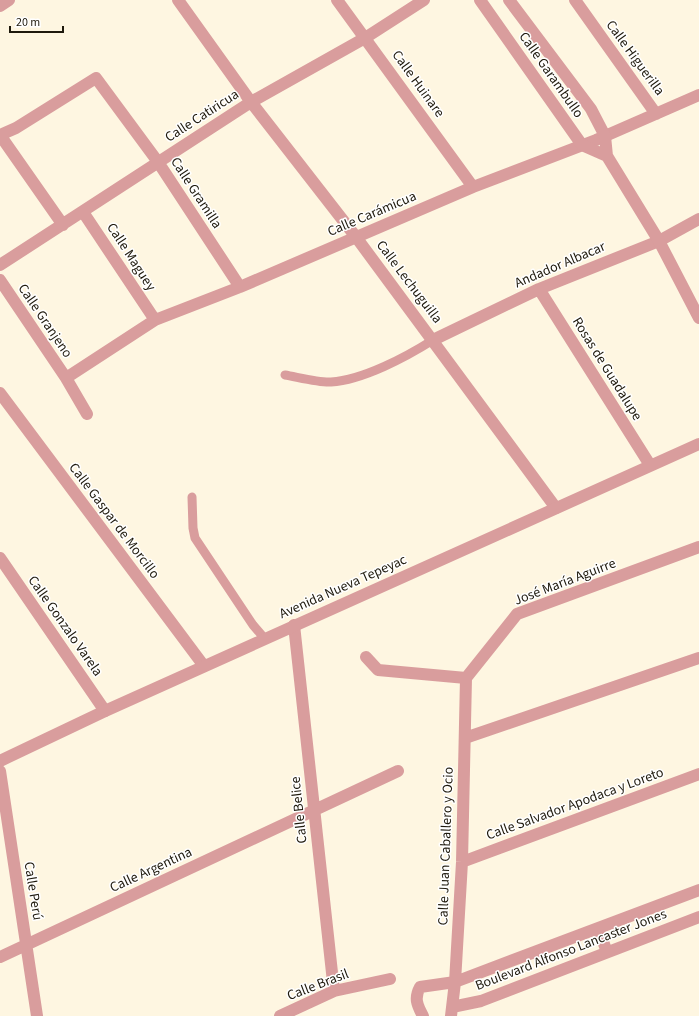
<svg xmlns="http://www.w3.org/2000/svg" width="699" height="1016" font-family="'Source Sans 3',sans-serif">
  <rect width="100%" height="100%" fill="#fef6e1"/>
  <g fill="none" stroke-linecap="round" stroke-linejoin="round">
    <path stroke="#d99d9d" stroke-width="9" d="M285 375C297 377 320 383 331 382 363 380 406 357 433 340
      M192 497 193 528 195 538 253 625 265 639"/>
    <path stroke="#d99d9d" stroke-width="12" d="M178 0 251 102 356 237 556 508
      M337 0 473 187
      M575 0 656 114
      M0 6 9 0
      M0 135 16 128 96 78 158 162 240 287
      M0 135 63 225
      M83 212 155 320
      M0 265 251 102 365 38 424 0
      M0 280 66 378 87 414
      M539 289 650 465
      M433 340 539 289 659 241 699 219
      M66 378 155 320 240 287 473 187 596 140 699 95
      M0 393 204 666
      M0 558 105 711
      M294 625 334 991
      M366 657 378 670 466 678
      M466 678 517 614 699 547
      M465 738 699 658
      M0 771 37 1016
      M462 862 699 774
      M598 928 607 952
      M0 957 398 771
      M452 1007 481 1001 699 917
      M280 1016 334 991 390 979
      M423 1016C417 1005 414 998 420 987L455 982 699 890
      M451 1016 455 982 462 862 466 678"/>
    <path stroke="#d99d9d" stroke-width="12" d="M480 0 582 145 607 156
      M509 0 591 109 605 136 607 156 659 241 699 318
      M0 761 105 711 699 444"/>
  </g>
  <g text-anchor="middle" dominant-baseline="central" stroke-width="3" stroke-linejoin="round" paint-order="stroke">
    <g font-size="14" fill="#1e190c" stroke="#fff">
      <text transform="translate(635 58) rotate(54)">Calle Higuerilla</text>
      <text transform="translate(551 75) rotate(55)">Calle Garambullo</text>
      <text transform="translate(418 84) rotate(54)">Calle Huinare</text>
      <text transform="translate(202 116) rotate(-33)">Calle Catiricua</text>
      <text transform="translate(196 193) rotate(57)">Calle Gramilla</text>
      <text transform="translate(372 214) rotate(-23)">Calle Carámicua</text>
      <text transform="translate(131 257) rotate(57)">Calle Maguey</text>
      <text transform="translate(560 265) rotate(-23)">Andador Albacar</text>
      <text transform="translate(409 282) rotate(53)">Calle Lechuguilla</text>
      <text transform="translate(45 321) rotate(56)">Calle Granjeno</text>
      <text transform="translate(607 369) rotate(58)">Rosas de Guadalupe</text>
      <text transform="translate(114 521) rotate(53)">Calle Gaspar de Morcillo</text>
      <text transform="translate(565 582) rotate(-21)">José María Aguirre</text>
      <text transform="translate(343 587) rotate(-24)">Avenida Nueva Tepeyac</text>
      <text transform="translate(65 626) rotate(55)">Calle Gonzalo Varela</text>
      <text transform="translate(575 804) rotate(-20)">Calle Salvador Apodaca y Loreto</text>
      <text transform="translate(299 810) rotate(-96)">Calle Belice</text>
      <text transform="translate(446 846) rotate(-88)">Calle Juan Caballero y Ocio</text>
      <text transform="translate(151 870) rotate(-25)">Calle Argentina</text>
      <text transform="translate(33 891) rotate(81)">Calle Perú</text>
      <text transform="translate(571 950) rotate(-21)">Boulevard Alfonso Lancaster Jones</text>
      <text transform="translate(318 985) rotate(-21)">Calle Brasil</text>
    </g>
  </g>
  <path d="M10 26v6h53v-6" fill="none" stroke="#1e190c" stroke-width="2"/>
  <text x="16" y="26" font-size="12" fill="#1e190c" stroke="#ffffff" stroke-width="3" paint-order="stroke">20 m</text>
</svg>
